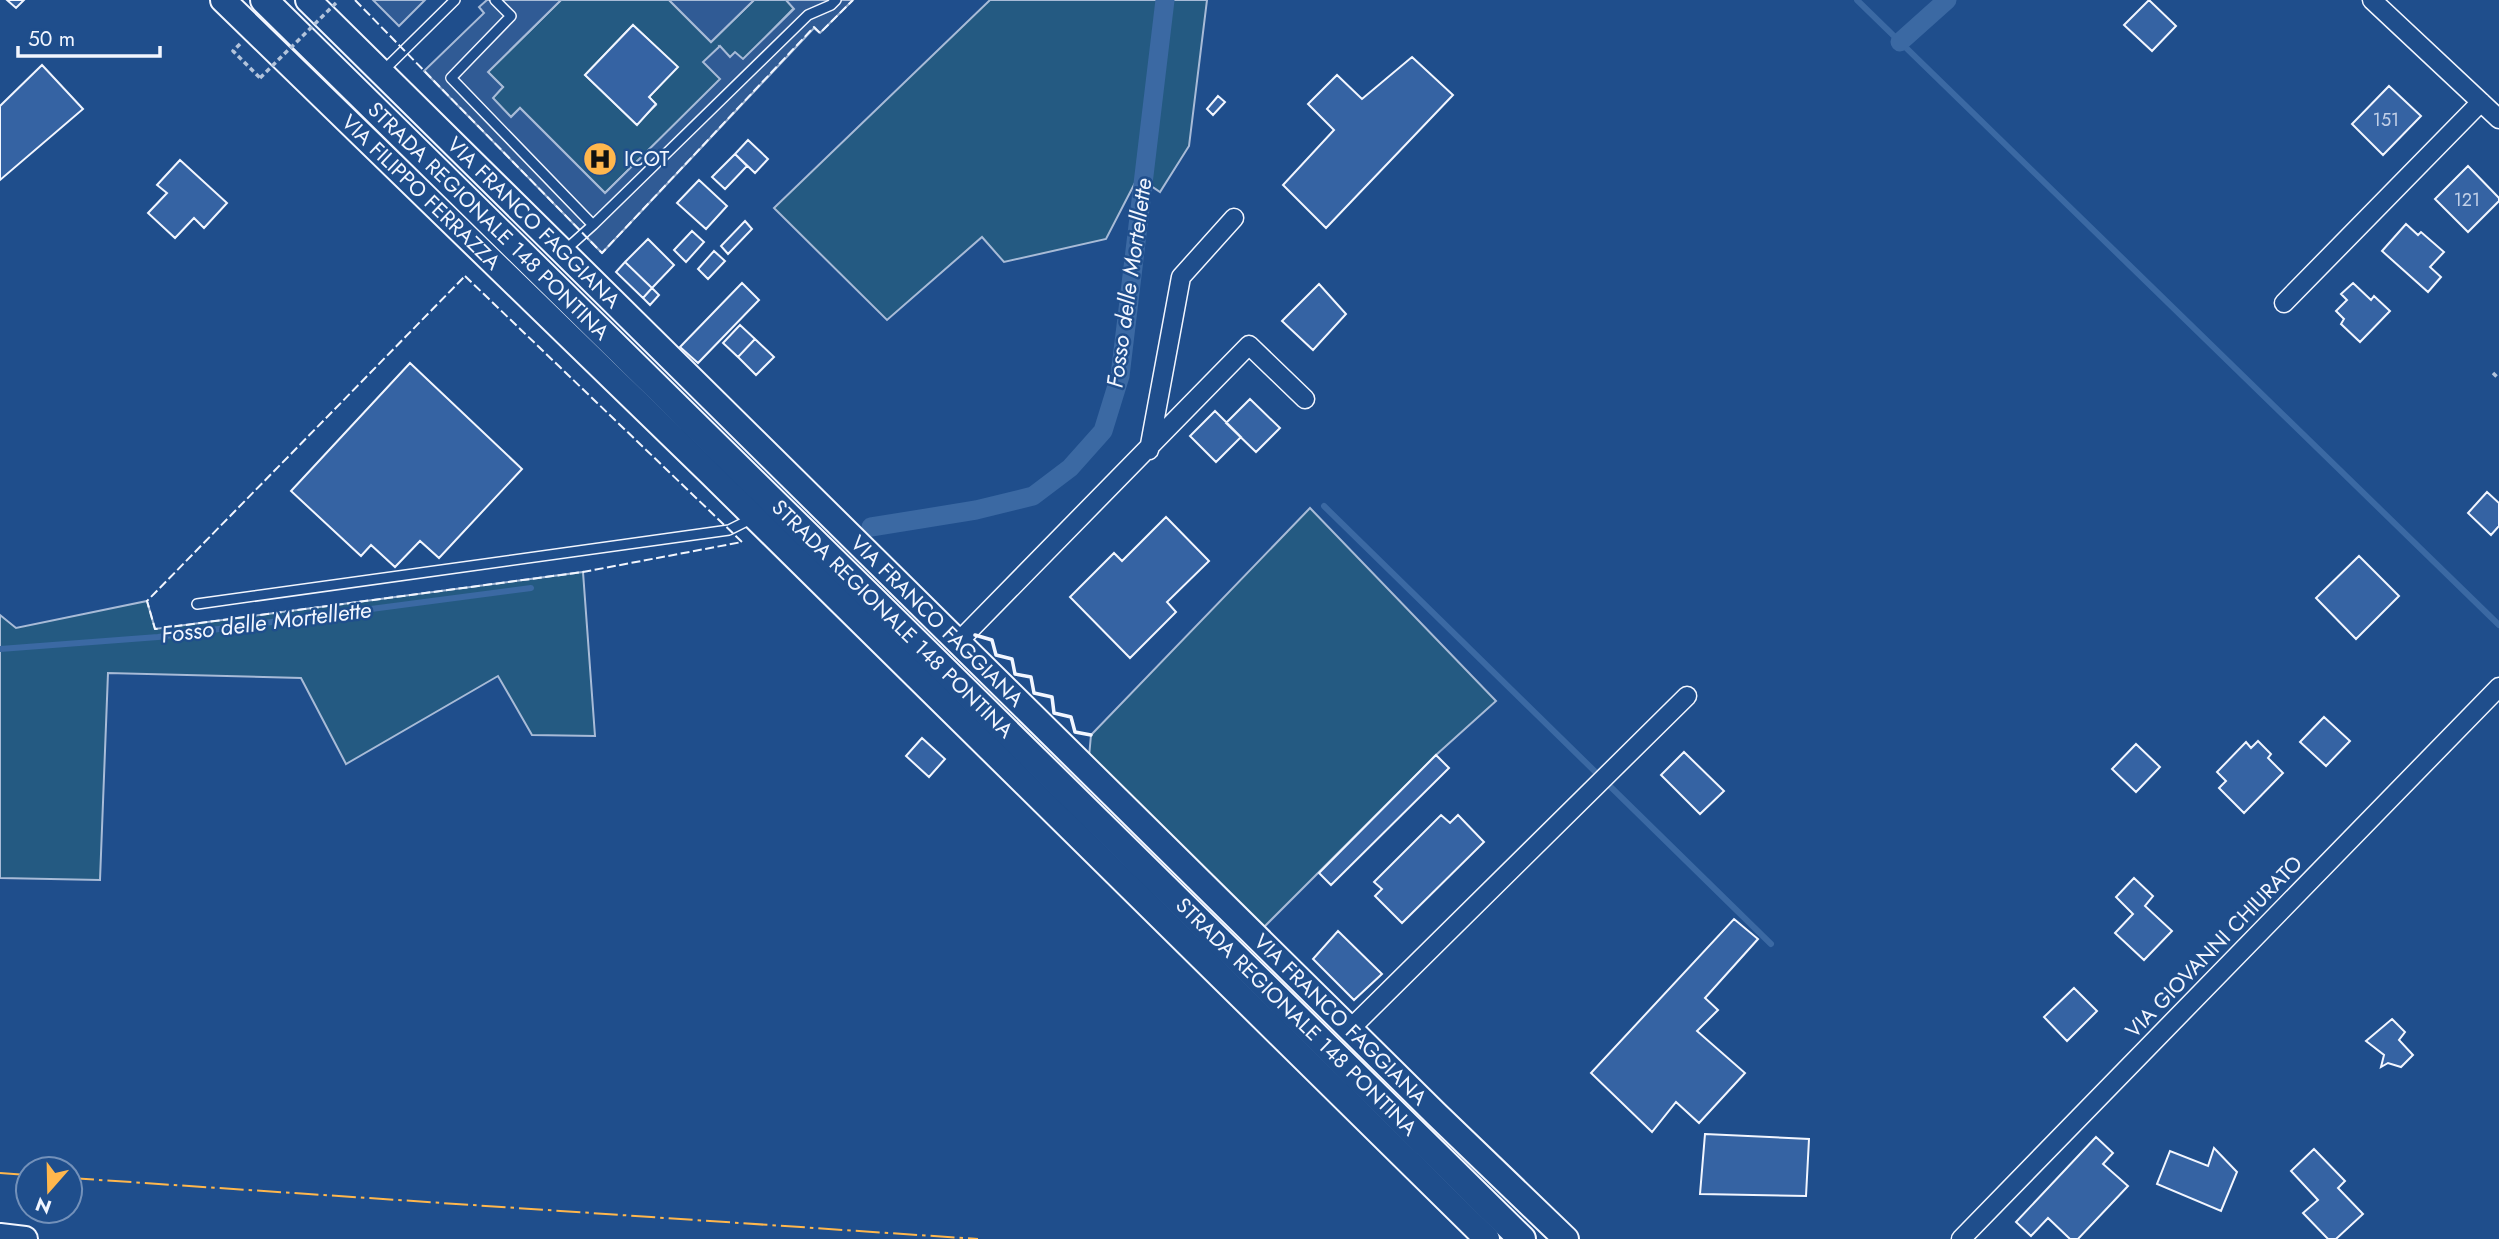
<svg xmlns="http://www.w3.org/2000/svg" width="2499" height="1239" font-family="Jost,sans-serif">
  <rect width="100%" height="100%" fill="#1f4e8c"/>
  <path fill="#245a82" stroke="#a8bbd7" stroke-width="2" fill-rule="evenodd" d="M561 0H669L711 42 754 0H786L794 8 743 60 730 57 719 47 721 79 605 193 520 108 511 117 492 98 503 87 488 72ZM633 25 677 67 649 97 656 105 636 124 585 75Z
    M990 0H1207L1189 146 1160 192 1138 177 1106 239 1004 262 982 237 887 320 774 208Z
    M1310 508 1496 701 1436 755 1262 929 1089 757 1091 735Z
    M583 572 595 736 532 735 498 676 346 764 301 678 108 673 100 880 0 878V615L16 628 147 601 155 629Z"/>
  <path fill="#305b95" stroke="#a8bbd7" stroke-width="2" d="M373 0H425L399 26Z
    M487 0H561L488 72 503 87 493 98 511 117 520 108 605 193 720 79 703 62 720 46 730 57 735 52 743 59 794 9 786 0H853L820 33 814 28 602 253 424 71 484 13 479 7Z
    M669 0H754L711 42Z"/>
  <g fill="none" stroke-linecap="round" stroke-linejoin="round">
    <path stroke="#3b69a3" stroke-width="6" d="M1857 0 2499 625
      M1324 506 1771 944
      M0 649 158 637 531 588"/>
    <path stroke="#3b69a3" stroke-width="19" d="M1900 42 1947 0
      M871 527 976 510 1033 496 1070 468 1103 431 1120 376 1165 0"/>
  </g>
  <path fill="#3563a3" stroke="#f2f6ff" stroke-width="2" d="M7 0H24L16 8Z
    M2149 0 2176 26 2152 51 2124 25Z
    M633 25 678 67 649 97 656 104 637 125 585 75Z
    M1412 57 1453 95 1326 228 1283 185 1334 130 1308 104 1337 75 1362 99Z
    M42 65 83 109 0 180V106Z
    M2389 86 2421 116 2383 155 2352 124Z
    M1218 96 1225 102 1213 115 1207 109Z
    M748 140 768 159 755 173 735 154Z
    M735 154 747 166 725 189 712 177Z
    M180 160 227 203 204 228 194 218 175 238 148 213 167 193 157 185Z
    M2468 166 2499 198V201L2468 232 2435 199Z
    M699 180 727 206 706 229 677 203Z
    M745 221 752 229 728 254 721 246Z
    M2406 224 2418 235 2421 232 2444 252 2430 267 2441 277 2428 292 2382 251Z
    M692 231 704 242 686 262 674 250Z
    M648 239 674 265 652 288 625 262Z
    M714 251 725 261 708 279 698 269Z
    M625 262 652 288 643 298 616 272Z
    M742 283 759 300 698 363 680 347Z
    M2353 283 2371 300 2374 296 2390 311 2360 342 2341 324 2344 319 2336 311 2347 300 2341 294Z
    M1319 284 1346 314 1313 350 1282 321Z
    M652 288 659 295 650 305 643 298Z
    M740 325 755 339 738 357 723 343Z
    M755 339 774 357 756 375 738 357Z
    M410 363 522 469 439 558 420 541 395 567 371 545 361 556 291 491Z
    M1250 399 1280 428 1256 452 1226 423Z
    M1215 411 1241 437 1216 462 1190 436Z
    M2487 492 2499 503V526L2491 535 2468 513Z
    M1166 517 1209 561 1167 602 1176 612 1130 658 1070 597 1114 553 1122 561Z
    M2359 556 2399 596 2356 639 2316 598Z
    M2324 717 2350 741 2326 766 2300 742Z
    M922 738 945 759 929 777 906 756Z
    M2258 741 2271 754 2268 758 2283 773 2244 813 2219 788 2226 781 2217 772 2246 742 2251 748Z
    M2136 744 2160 767 2136 792 2112 769Z
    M1684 752 1724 791 1700 814 1661 775Z
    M1436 755 1449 768 1331 885 1319 873Z
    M1441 815 1450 823 1458 815 1484 842 1402 923 1375 896 1382 889 1374 882Z
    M2134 878 2153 896 2145 906 2172 931 2144 960 2115 933 2133 914 2116 897Z
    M1734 919 1758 939 1705 998 1718 1010 1697 1031 1745 1073 1699 1123 1676 1102 1652 1132 1591 1073Z
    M1338 931 1382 974 1354 1000 1313 959Z
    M2074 988 2097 1011 2067 1041 2044 1017Z
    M2392 1019 2405 1032 2399 1040 2413 1055 2401 1067 2388 1063 2381 1067 2384 1055 2366 1041Z
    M1705 1134 1809 1139 1806 1196 1700 1194Z
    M2096 1137 2113 1153 2103 1164 2128 1186 2078 1239H2070L2048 1218 2031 1236 2016 1222Z
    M2214 1148 2237 1172 2221 1211 2157 1184 2170 1151 2208 1166Z
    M2314 1149 2345 1181 2338 1188 2363 1214 2336 1239H2328L2303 1213 2318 1200 2291 1171Z"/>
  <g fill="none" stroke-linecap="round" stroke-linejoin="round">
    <g stroke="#f2f6ff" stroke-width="12">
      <path id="lane" d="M495 0 511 16 451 78 593 225 808 15 831 5 836 0
        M384 70 455 0
        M563 252 593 225
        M197 604 729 530 753 518"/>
    </g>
    <g stroke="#f2f6ff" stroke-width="21">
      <path id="street" d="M2372 0 2499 119
        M2284 303 2481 102
        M1149 450 1181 277 1234 218
        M958 642 1249 345 1305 399
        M1350 1029 1687 696
        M1961 1239 2499 687"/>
    </g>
    <g stroke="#f2f6ff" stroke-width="28">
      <g id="secondary">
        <path id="s1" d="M223 0 709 472 1487 1239"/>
        <path id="s2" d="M308 0 1436 1114 1566 1239"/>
        <path d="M0 1236 25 1239"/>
      </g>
    </g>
    <g stroke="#f2f6ff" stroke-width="30">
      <g id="primary">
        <path id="s3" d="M264 0 1522 1239"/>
      </g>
    </g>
    <path stroke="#b3c4dc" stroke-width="3.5" stroke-dasharray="5 3.5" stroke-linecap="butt" d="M240 44 233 51 260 78
      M2493 373 2499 379"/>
    <use href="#lane" stroke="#1f4e8c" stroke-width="9"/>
    <use href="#street" stroke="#1f4e8c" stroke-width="18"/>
    <use href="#secondary" stroke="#1f4e8c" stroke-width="24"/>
    <use href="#primary" stroke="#1f4e8c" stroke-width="26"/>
    <path stroke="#b3c4dc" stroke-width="3.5" stroke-dasharray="5 3.5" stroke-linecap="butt" d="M260 78 336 3"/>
    <path stroke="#f2f6ff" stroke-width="2" stroke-dasharray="9 3.5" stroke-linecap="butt" d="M355 0 602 253 814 27 820 33 853 0
      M465 276 742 542 583 572 155 629 147 601Z"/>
    <path stroke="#f2f6ff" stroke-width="3.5" d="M975 635 992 640 996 655 1012 659 1015 674 1031 677 1034 693 1052 697 1054 713 1071 717 1075 732 1091 735"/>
    <path stroke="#ffb74d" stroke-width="2" stroke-dasharray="24 5 3.5 5" stroke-linecap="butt" d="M0 1173 28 1175
      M70 1178 978 1239"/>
  </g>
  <defs>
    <g id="hospital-disc" transform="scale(1.75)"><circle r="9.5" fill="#ffb74d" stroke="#1f4e8c"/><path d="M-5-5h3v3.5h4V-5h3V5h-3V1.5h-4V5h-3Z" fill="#111"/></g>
  </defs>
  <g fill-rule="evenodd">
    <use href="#hospital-disc" x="600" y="159"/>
  </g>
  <g text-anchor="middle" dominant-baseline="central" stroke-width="5" stroke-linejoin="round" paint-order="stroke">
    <g font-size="18" fill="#c3d1e8">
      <text x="2386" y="120">151</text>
      <text x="2467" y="200">121</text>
    </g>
    <g font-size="21" fill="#f2f6ff" stroke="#1f4e8c" text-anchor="start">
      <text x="624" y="159">ICOT</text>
    </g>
    <g font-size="21" fill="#f2f6ff" stroke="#1f4e8c">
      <text stroke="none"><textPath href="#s1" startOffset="276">VIA FILIPPO FERRAZZA</textPath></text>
      <text stroke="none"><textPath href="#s3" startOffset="315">STRADA REGIONALE 148 PONTINA</textPath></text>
      <text stroke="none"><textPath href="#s2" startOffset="317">VIA FRANCO FAGGIANA</textPath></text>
      <text stroke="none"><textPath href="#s3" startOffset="882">STRADA REGIONALE 148 PONTINA</textPath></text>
      <text stroke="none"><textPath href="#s2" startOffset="884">VIA FRANCO FAGGIANA</textPath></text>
      <text transform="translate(2214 947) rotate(-46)">VIA GIOVANNI CHIURATO</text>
      <text stroke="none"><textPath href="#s3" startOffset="1449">STRADA REGIONALE 148 PONTINA</textPath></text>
      <text stroke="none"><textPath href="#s2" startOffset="1451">VIA FRANCO FAGGIANA</textPath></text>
    </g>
    <g font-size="23" font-style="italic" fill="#f2f6ff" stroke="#1f4e8c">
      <text transform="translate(1129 283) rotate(-82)">Fosso delle Mortellette</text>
      <text transform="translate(266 622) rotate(-7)">Fosso delle Mortellette</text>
    </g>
  </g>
  <g transform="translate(49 1190) rotate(200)"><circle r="33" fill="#1f4e8c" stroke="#7391ba" stroke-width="2"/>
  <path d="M0-5L12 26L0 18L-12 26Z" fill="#ffb74d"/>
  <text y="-10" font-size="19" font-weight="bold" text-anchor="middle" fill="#f2f6ff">N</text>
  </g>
  <path d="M18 46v10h142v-10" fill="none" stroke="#f2f6ff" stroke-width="3.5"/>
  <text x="28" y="46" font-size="21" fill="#f2f6ff" stroke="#1f4e8c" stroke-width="5" paint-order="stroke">50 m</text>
</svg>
